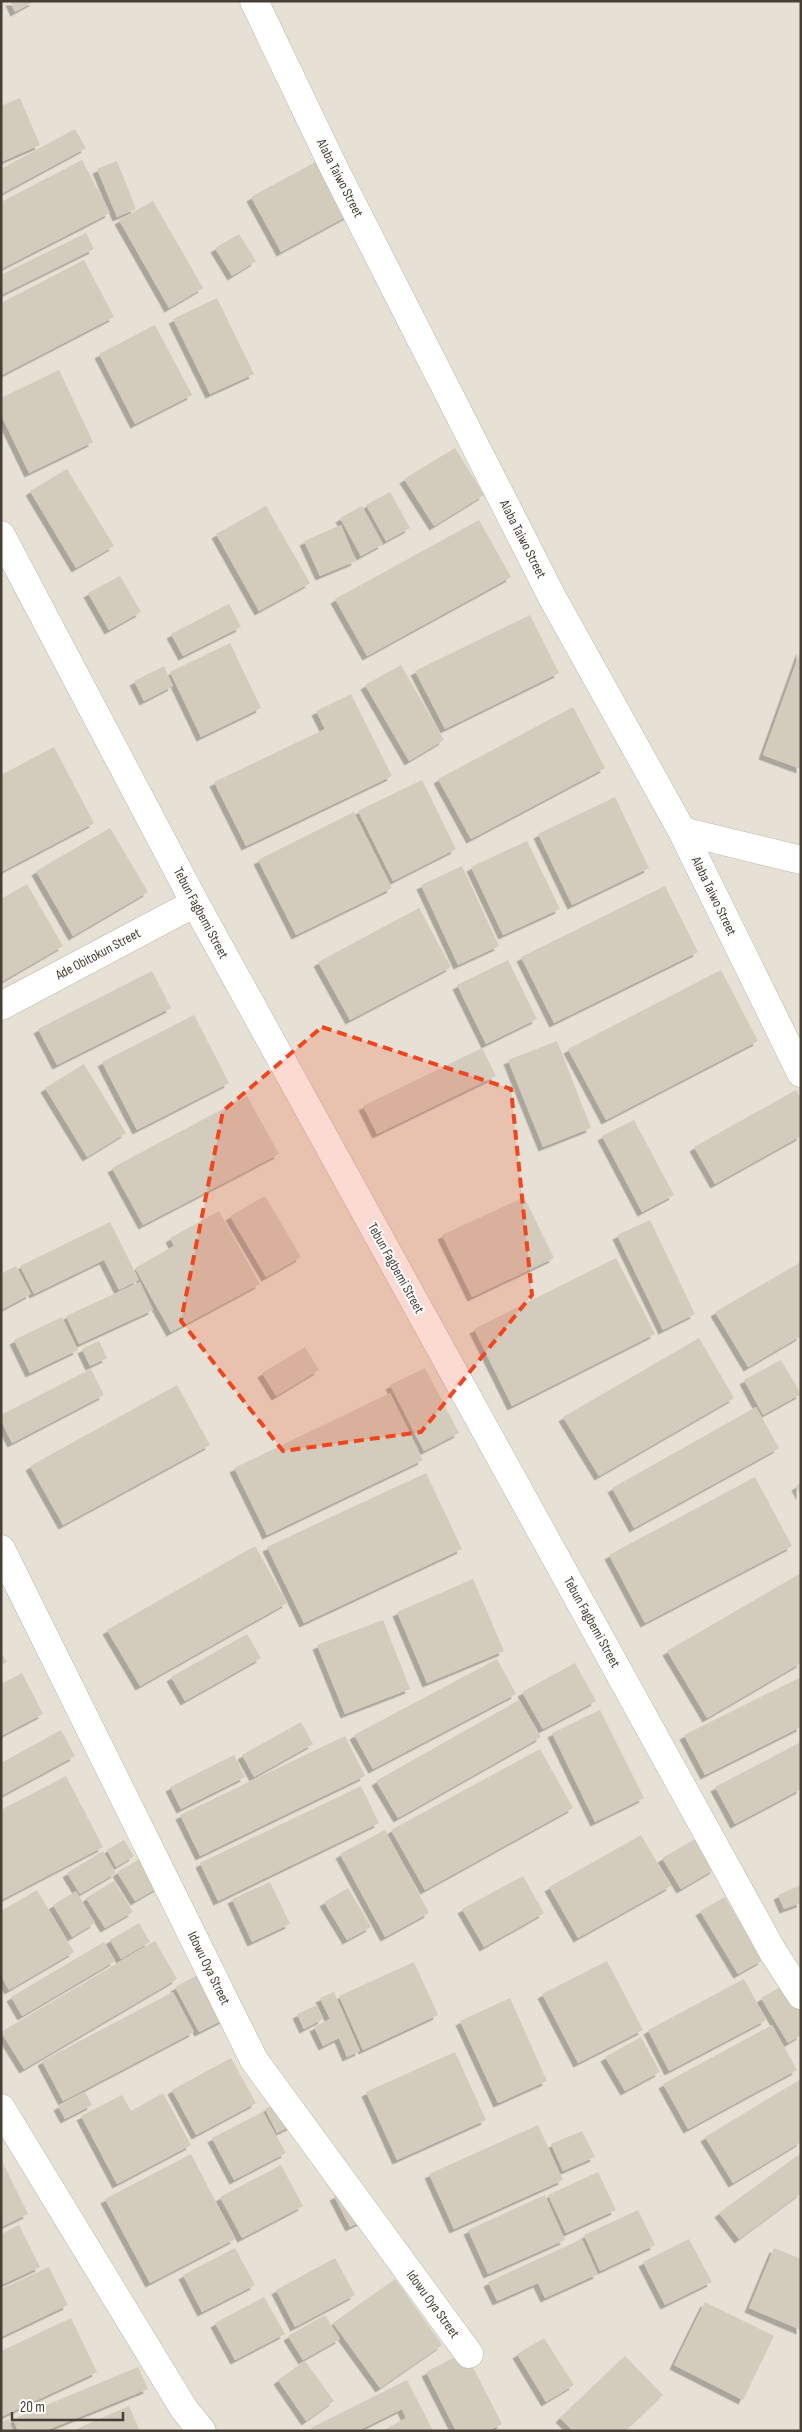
<svg xmlns="http://www.w3.org/2000/svg" width="802" height="2432" font-family="'Sofia Sans Condensed',sans-serif">
  <defs>
    <filter id="shadow"><feDropShadow dx="-4.5" dy="4.5" stdDeviation="0" flood-color="#0004"/></filter>
  </defs>
  <rect width="100%" height="100%" fill="#f2efe6"/>
  <path fill="#e6e1d4" d="M1 1H801V2431H1Z"/>
  <path fill="#d3cbbc" filter="url(#shadow)" d="M10 1H35L15 12Z
    M20 98 40 145 1 162V106Z
    M75 129 86 148 1 194V169Z
    M321 159 351 214 281 252 251 197Z
    M82 160 110 213 1 269V202Z
    M117 161 136 209 117 217 97 169Z
    M153 201 203 288 169 308 119 220Z
    M86 233 94 249 1 295V275Z
    M239 234 256 261 232 276 215 248Z
    M84 260 114 317 2 375 1 303Z
    M217 298 254 374 210 394 173 319Z
    M155 325 192 395 135 424 99 354Z
    M59 370 93 442 29 473 1 415V398Z
    M455 448 484 495 434 526 404 479Z
    M67 469 114 546 76 568 30 491Z
    M390 492 410 528 386 541 366 505Z
    M266 506 310 583 259 611 216 534Z
    M362 506 383 544 361 556 340 518Z
    M479 520 511 577 367 656 335 599Z
    M341 525 356 561 320 576 304 541Z
    M120 576 141 612 109 630 88 593Z
    M229 604 241 627 183 656 171 634Z
    M530 615 559 673 445 729 415 671Z
    M230 643 261 708 201 737 170 672Z
    M801 649V769L763 755Z
    M401 665 444 740 409 761 365 685Z
    M164 666 173 686 144 701 134 681Z
    M351 694 392 776 246 846 214 782 325 729 316 711Z
    M573 707 605 768 471 839 438 779Z
    M54 747 94 823 1 872V775Z
    M422 780 456 849 393 881 358 811Z
    M615 797 649 868 572 905 538 834Z
    M354 812 392 888 296 935 258 860Z
    M110 828 148 892 73 936 36 871Z
    M527 841 560 909 503 935 471 867Z
    M462 866 499 946 458 965 421 885Z
    M27 884 63 946 1 982V899Z
    M665 886 698 952 554 1023 521 957Z
    M419 908 451 967 350 1020 318 962Z
    M508 960 537 1019 486 1044 457 985Z
    M721 970 758 1041 606 1120 568 1049Z
    M152 971 171 1008 57 1065 38 1029Z
    M194 1015 229 1083 137 1130 102 1062Z
    M557 1041 591 1128 543 1147 508 1060Z
    M482 1048 496 1076 377 1134 363 1106Z
    M84 1064 126 1133 87 1157 45 1088Z
    M796 1090 801 1098V1136L715 1184 694 1147Z
    M247 1096 279 1154 143 1225 112 1168Z
    M634 1120 674 1195 642 1212 602 1136Z
    M265 1196 301 1257 266 1277 230 1216Z
    M524 1197 554 1258 472 1297 442 1235Z
    M219 1211 260 1284 171 1332 135 1268 174 1246 170 1238Z
    M650 1220 695 1314 663 1330 617 1235Z
    M110 1222 139 1280 119 1290 104 1260 34 1294 20 1266Z
    M616 1258 655 1334 512 1406 474 1329Z
    M801 1262V1336L748 1367 715 1312Z
    M16 1266 31 1294 1 1310V1274Z
    M140 1282 153 1310 79 1344 66 1316Z
    M62 1317 78 1350 30 1373 14 1340Z
    M699 1338 734 1398 599 1476 563 1417Z
    M99 1341 107 1358 90 1366 82 1349Z
    M305 1347 319 1370 276 1396 262 1373Z
    M781 1360 801 1394 763 1415 744 1380Z
    M425 1368 459 1433 424 1451 390 1385Z
    M91 1369 104 1395 12 1443 1 1421V1415Z
    M177 1385 210 1445 63 1525 30 1466Z
    M390 1393 423 1460 267 1535 234 1468Z
    M756 1407 779 1448 634 1528 612 1488Z
    M426 1473 462 1549 304 1623 267 1547Z
    M755 1477 792 1546 645 1623 609 1555Z
    M801 1483V1496L796 1486Z
    M255 1546 287 1603 140 1686 107 1630Z
    M801 1573V1663L707 1718 667 1651Z
    M473 1579 504 1651 427 1683 397 1612Z
    M383 1620 410 1689 345 1714 317 1645Z
    M247 1634 261 1658 185 1701 171 1677Z
    M1 1652 7 1662 1 1665Z
    M497 1659 516 1694 373 1769 354 1735Z
    M575 1663 596 1701 543 1729 522 1692Z
    M22 1673 43 1714 1 1736V1684Z
    M801 1677V1727L705 1775 684 1735Z
    M519 1700 541 1737 398 1818 376 1781Z
    M600 1710 644 1798 595 1822 552 1733Z
    M301 1722 313 1744 254 1777 242 1755Z
    M61 1730 75 1756 1 1796V1763Z
    M345 1736 365 1776 200 1856 180 1815Z
    M801 1742V1789L735 1824 715 1787Z
    M540 1749 573 1808 425 1890 391 1830Z
    M234 1755 245 1777 181 1809 170 1787Z
    M66 1776 103 1847 1 1900V1810Z
    M361 1786 379 1823 218 1901 200 1863Z
    M385 1830 429 1913 385 1937 340 1854Z
    M641 1835 671 1886 578 1938 549 1887Z
    M697 1838 715 1869 681 1889 662 1858Z
    M124 1840 134 1856 116 1867 107 1850Z
    M103 1851 116 1873 80 1894 67 1873Z
    M141 1858 159 1887 135 1901 117 1872Z
    M523 1876 544 1913 484 1947 462 1909Z
    M114 1881 133 1912 105 1928 86 1898Z
    M270 1882 290 1924 252 1942 232 1899Z
    M801 1885V1903L784 1909 778 1895Z
    M348 1888 371 1927 347 1940 324 1902Z
    M37 1890 74 1952 9 1990 1 1976V1911Z
    M76 1891 95 1923 72 1937 53 1905Z
    M725 1897 763 1960 738 1974 700 1911Z
    M139 1923 150 1942 121 1959 110 1940Z
    M155 1941 177 1979 24 2069 1 2032Z
    M104 1942 115 1961 22 2016 11 1997Z
    M607 1961 643 2030 578 2063 542 1994Z
    M414 1962 438 2015 363 2050 339 1996Z
    M200 1974 225 2019 199 2032 175 1987Z
    M744 1979 766 2020 669 2071 648 2030Z
    M787 1983 801 2005V2035L788 2043 761 1998Z
    M173 1992 194 2032 63 2101 42 2061Z
    M334 1992 360 2051 347 2057 339 2038 323 2046 314 2027 330 2019 320 1998Z
    M510 1998 547 2081 498 2103 460 2021Z
    M317 2005 323 2019 304 2029 297 2014Z
    M772 2025 797 2070 688 2129 663 2084Z
    M641 2037 660 2072 625 2091 605 2057Z
    M455 2052 486 2120 397 2160 366 2092Z
    M231 2058 256 2103 196 2135 172 2090Z
    M801 2079V2142L733 2183 705 2137Z
    M85 2092 92 2105 65 2119 58 2106Z
    M163 2093 191 2145 117 2184 81 2116 122 2095 131 2111Z
    M281 2100 293 2125 277 2133 265 2109Z
    M263 2112 286 2153 234 2180 212 2138Z
    M538 2125 563 2180 454 2229 429 2174Z
    M582 2131 595 2157 563 2171 551 2144Z
    M801 2153V2193L739 2239 719 2213Z
    M191 2154 235 2239 150 2283 105 2199Z
    M1 2159 28 2214 1 2227Z
    M281 2165 303 2206 242 2238 220 2197Z
    M598 2172 616 2210 566 2233 548 2195Z
    M348 2189 364 2220 350 2227 334 2196Z
    M545 2195 565 2240 488 2274 468 2230Z
    M638 2210 655 2245 600 2271 584 2235Z
    M19 2225 40 2267 1 2285V2234Z
    M582 2239 598 2274 545 2298 538 2283 497 2301 488 2282Z
    M689 2239 712 2282 665 2305 643 2262Z
    M235 2248 255 2285 202 2312 183 2275Z
    M774 2248 801 2259V2330L749 2308Z
    M335 2258 355 2295 295 2327 276 2290Z
    M49 2267 68 2305 1 2337V2289Z
    M395 2279 442 2345 380 2388 333 2323Z
    M264 2297 285 2334 235 2360 215 2323Z
    M705 2302 774 2336 743 2400 674 2365Z
    M325 2315 340 2339 303 2360 288 2336Z
    M71 2318 97 2372 1 2417V2351Z
    M544 2338 574 2385 546 2402 517 2354Z
    M465 2352 502 2424 488 2431H456L426 2372Z
    M625 2356 663 2395 625 2431H573L560 2418Z
    M305 2361 334 2401 306 2421 278 2380Z
    M138 2367 148 2389 45 2431H18L13 2419Z
    M407 2380 433 2431H382L406 2418 402 2409 358 2431H312L311 2428Z
    M129 2406 140 2431H72Z
    M9 2419 13 2431H1V2422Z"/>
  <g fill="none" stroke-linecap="round" stroke-linejoin="round">
    <g stroke="#bdb7a9" stroke-width="29">
      <path id="minor" d="M254 1 334 168 552 597 682 831 801 1073
        M1 535 195 903 773 1952 801 1995
        M682 831 801 860
        M1 1006 195 903
        M1 1549 254 2060 469 2354
        M1 2108 184 2409 202 2431"/>
    </g>
    <use href="#minor" stroke="#fff" stroke-width="28"/>
  </g>
  <path fill="#f2451d" fill-opacity="0.2" stroke="#f2451d" stroke-width="4" stroke-dasharray="10 6" stroke-linejoin="round" d="M322 1027 511 1089 532 1295 421 1432 283 1451 181 1321 223 1111Z"/>
  <g text-anchor="middle" dominant-baseline="central" stroke-width="4" stroke-linejoin="round" paint-order="stroke">
    <g font-size="14" fill="#453f35" stroke="#fff">
      <text transform="translate(340 178) rotate(63)">Alaba Taiwo Street</text>
      <text transform="translate(523 539) rotate(63)">Alaba Taiwo Street</text>
      <text transform="translate(714 896) rotate(64)">Alaba Taiwo Street</text>
      <text transform="translate(201 913) rotate(62)">Tebun Fagbemi Street</text>
      <text transform="translate(98 954) rotate(-28)">Ade Obitokun Street</text>
      <text transform="translate(396 1268) rotate(61)">Tebun Fagbemi Street</text>
      <text transform="translate(592 1622) rotate(61)">Tebun Fagbemi Street</text>
      <text transform="translate(209 1968) rotate(64)">Idowu Oya Street</text>
      <text transform="translate(433 2304) rotate(54)">Idowu Oya Street</text>
    </g>
  </g>
  <rect width="802" height="2432" fill="none" stroke="#453f35" stroke-width="5"/>
  <path d="M12 2412v8h111v-8" fill="none" stroke="#453f35" stroke-width="2.5"/>
  <text x="20" y="2412" font-size="15" fill="#453f35" stroke="#ffffff" stroke-width="4" paint-order="stroke">20 m</text>
</svg>
